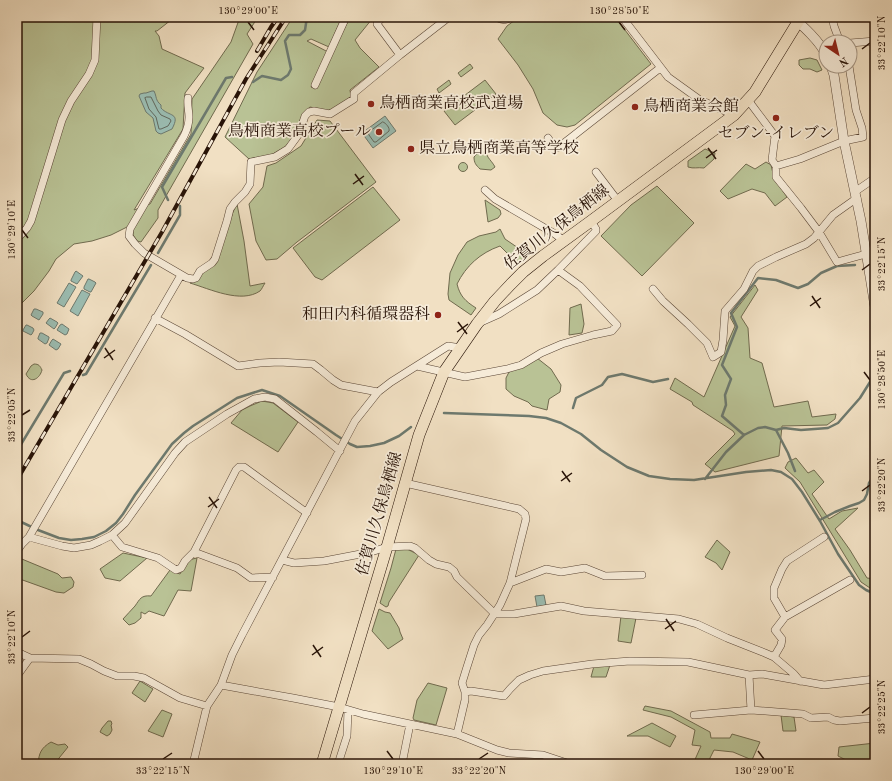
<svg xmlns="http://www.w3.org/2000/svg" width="892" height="781" font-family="'Old Standard TT','Noto Serif JP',serif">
  <rect width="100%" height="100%" fill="#f1e0c3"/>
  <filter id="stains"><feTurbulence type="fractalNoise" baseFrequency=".005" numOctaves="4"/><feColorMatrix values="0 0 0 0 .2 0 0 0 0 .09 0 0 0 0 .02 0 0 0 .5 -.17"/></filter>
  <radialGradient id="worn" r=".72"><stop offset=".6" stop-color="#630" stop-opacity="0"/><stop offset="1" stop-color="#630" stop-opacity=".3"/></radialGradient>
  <path fill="#b9c295" stroke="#706a4e" d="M17 17H169L171 20 157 31H155L159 36 162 49 204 68 185 93 183 129 134 210 150 204 191 134 192 99 231 42 240 17H258L247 34 253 44 158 210V218L141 242 137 241 133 235V230L127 227 111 235 92 241 74 244 56 259 49 271 34 291 17 308Z
    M293 17H342L329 47 311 39 307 41 328 52 311 87 315 88 350 17H368L372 19 355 40 360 48 379 67 350 90 351 97 329 111 310 107 303 113 294 136 285 147 271 155 249 159 225 137 257 72Z
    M519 17H615L651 64 575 125 567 127 557 125 543 113 533 89 518 65 498 39 507 26Z
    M810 58 817 60 822 70 817 72 810 69H803L799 65V60Z
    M470 64 473 68 461 77 458 73Z
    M449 80 451 84 439 93 437 89Z
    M485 80 496 94 455 125 444 111Z
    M317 120 330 121 376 182 297 242 277 259 266 260 256 241 249 204 263 187 267 166 276 163 301 146Z
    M705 149 715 153 714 159 704 168C697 167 694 169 688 167V161Z
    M481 152H486C487 158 492 161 495 167L491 170 480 169C476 165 474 163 474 157L477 154Z
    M766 162 771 165 774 178 787 197 775 206 765 193 752 189 728 199 720 191 746 164 755 169Z
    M458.5 167a4.5 4.5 0 1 1 9 0a4.5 4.5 0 1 1-9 0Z
    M657 186 694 223 642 276 601 236 631 205Z
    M373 187 400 220 322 280 315 277 293 248Z
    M485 200 500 210 501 214 498 218 488 222Z
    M237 204 244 241 250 286 265 283C263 286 262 289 260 291 241 304 210 289 190 283L196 280 202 274 216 261 233 212Z
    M500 229 505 239 527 254 518 264 500 246C480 253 466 266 457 284 460 296 465 301 476 308L471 315 449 300 448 294 450 273 458 255 467 242 479 236 496 232Z
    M755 285 758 290 741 317 748 328 750 358 762 363 774 407 808 401 812 417 836 414 835 419 827 425 782 426 779 456 715 472 705 464 735 434 733 431 693 405 692 402 670 389 675 378 704 397 735 326 730 317Z
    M581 304 584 324 582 333 569 335 570 308Z
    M537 358 551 369 561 385 560 392 549 399 547 410 532 406 528 402 514 396 506 389V378L509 372Z
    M34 364C39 364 40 366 42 370 40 378 31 385 26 374L31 366Z
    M262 401 273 403 298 422 278 452 231 423 242 410 250 406Z
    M796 458 808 473 814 470 824 482 812 494 829 519 842 511 858 508 835 529 850 550 867 578 875 579V588H870L861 582 800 482 785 468 788 462Z
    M717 540 730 552 722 570 716 563 705 557Z
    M396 549H407L419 555 389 602 388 606 386 607 380 603 391 568Z
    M123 553 147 558 120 581 105 578 100 569Z
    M17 557 58 574 62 578 71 577 74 582 73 587 64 593 56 592 17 578Z
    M197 558 191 591 178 590 164 616 149 611 145 614 141 612V618L135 623 129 625 123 619C127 615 131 610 135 606 140 599 141 595 151 596L170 570 180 574 188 560Z
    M379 609 385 612 390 613 399 628 400 632 403 639 388 649 372 631Z
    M621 616 636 618 631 643 618 641Z
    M610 665 606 677H591L594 666Z
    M140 681 153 689 145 702 132 693Z
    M428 683 447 688 436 725 414 720 413 718 417 700Z
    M645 706 671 711 710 732 711 738H730L732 734 760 742 752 760 733 752 714 750 707 764H693L701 746 692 745 695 730 671 717 643 710Z
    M162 710 172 714 163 737 148 731Z
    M781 715 794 717 796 731H783Z
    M108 721H111L112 724 111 725 112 730 110 734 107 736 100 732 102 728Z
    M652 723 676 736 670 747 648 736H627Z
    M51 742 58 745 65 744 68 747 55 763 56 764H38C39 753 41 748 51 742Z
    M875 743V764H854L838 756 839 747Z"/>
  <path fill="#9bbdb2" stroke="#6d796e" d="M152 91H154C157 97 155 100 161 105V108C169 117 181 112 172 129L161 134 158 133 156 131 153 118 146 112 139 96 140 94 144 93H146Z
    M385 116 396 131 373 148 362 133Z
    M76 271 83 276 77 284 71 281V280L75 272Z
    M88 279H89L95 282 96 283 91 292H90L84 289V287Z
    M69 283 76 287 64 307 57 303Z
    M82 290 90 294 78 316 70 311Z
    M34 309H36L43 312V314L39 320 32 316 31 315Z
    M50 318 57 322 58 323 55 328 54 329 46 323 49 319Z
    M62 324 69 329 67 334 65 335 57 330 60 325Z
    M26 325H27L33 328 34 330 32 334 31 335 23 331V330Z
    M40 333H42L49 337V338L47 343 45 344 38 339V338Z
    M53 339 61 344 58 349 56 350 49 345 52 340Z
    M544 595 546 605 537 607 535 596Z"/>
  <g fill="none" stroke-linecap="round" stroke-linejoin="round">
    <path stroke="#62685c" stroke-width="1" d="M147 97H151L158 111 161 115 170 119 171 121 168 126 161 129H159L156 117 149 109 145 98Z
      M383 122C386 123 390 128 389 131L376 142H374L369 135 368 133Z"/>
    <path stroke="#6d796e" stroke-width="2.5" d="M253 82 262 76 281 80 288 75 291 69 285 41 289 35H300L305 30 307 17
      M168 200 162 187 226 78 232 77
      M158 253 180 215V206
      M83 375 86 374 151 265
      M573 408 576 398 602 385 608 377 622 374 653 382 668 379
      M444 413 529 416 546 418 561 423 581 434 601 450 627 467 649 476 670 479 694 480 746 472 771 470 781 472 792 479 802 492 820 521 838 554 859 585 866 590 873 593H875
      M776 430 788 453 795 471
      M744 435 722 416 726 405 725 395 731 379 722 365 737 327 731 313 758 278 776 280 798 288 808 284 821 273 837 266 855 265
      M17 451 64 373 70 371
      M705 479 726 452 744 435 758 428 765 427 776 430 784 428 801 430 828 428 838 423 860 398 875 374
      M17 520 38 530 59 538 71 540 82 539 94 537 106 531 116 523 123 514 135 495 172 444 184 433 193 426 237 398 262 390 280 396 336 435 350 444 357 447 370 446 384 443 399 436 411 427
      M820 520 835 512 850 506 859 503 864 500 867 494 869 483 875 474"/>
    <g stroke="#5a4636" stroke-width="8">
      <path id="minor" d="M383 17 378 22 377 24 400 55
        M496 17C501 20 506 21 511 17
        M622 17 668 77 700 100 734 115
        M832 17 834 26 840 42
        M850 43 875 41
        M315 85 346 17
        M188 98C187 105 189 111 189 117 189 124 187 130 184 136L130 229 129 236 135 244 144 253 187 278 193 279 196 278 200 271 212 263 215 259 227 221 230 209 235 202 245 192 250 184 251 162 275 157 288 149 299 134 305 116 309 112 314 111 330 114 354 99V93L400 55 449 17
        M748 100 775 136 772 160 776 166 800 159 844 141 863 137 862 128 856 110 849 66
        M548 138 555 148 559 147 660 68
        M776 166V177L801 208 819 232 837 262 866 254
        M596 172 618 201
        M485 190 495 199 555 234 564 241
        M856 191 875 178
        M17 239 27 228 31 221 62 120 71 101 89 74 95 60 97 17
        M558 270 596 231V229L591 221
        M653 289 663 301 688 324 707 343 713 357 721 352 723 340 725 311 744 289 753 271 758 266 776 257 806 244 814 238 833 215 857 198
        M155 318 185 334 238 366 260 363 279 362 313 364 321 370 333 380 341 385 378 392
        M417 366 465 377 507 369 521 365 541 353 562 344 593 335 612 331 617 325 580 286 558 270 537 290 499 314 481 322
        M405 483 519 509 525 514 526 519 510 583 500 605 487 625 479 635 474 645 466 670 462 683 465 692V700L457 734
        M112 535 122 547 158 558 176 570 181 568 185 561 194 552 236 470 239 467H244L307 513
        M29 537 62 546 74 548 91 545 100 541 112 535 125 523 175 453 185 442 227 414 254 399 265 397 275 399 317 432 340 451
        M17 551 22 544 29 537 181 275
        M194 552 237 568 251 578 273 577
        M282 560 294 563 324 561 371 552 387 547 410 546 415 548 429 560 436 564 449 567 454 571 457 577 495 614H514L561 606 584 611 679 619 697 624 727 638 765 653 774 657 794 674 800 681
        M510 583 546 569 561 572 585 568 605 576 642 575
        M785 617 774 598V588L782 569 787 561 824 537
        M17 652 30 658 79 659 91 664 104 671 117 676H134L144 678 180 698 207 706
        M774 657 781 645 782 639 775 630 785 617 850 580
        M749 675 751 710
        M17 676 30 658
        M221 685 293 698 339 707 363 714 457 734 497 750 509 753 543 755 570 764
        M465 692 471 691 504 696 510 689 519 680 530 675 543 671 592 664 630 661 688 662 749 675 762 674 824 685 875 679
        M694 715 751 710 803 714 811 718 828 717 834 720 840 721 875 718
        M193 764 207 706 221 685 232 655 242 635 355 421 378 392 391 382 448 346 461 348
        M338 764 347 736 348 710
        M402 764 410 724"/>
    </g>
    <g stroke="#5a4636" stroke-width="10">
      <path id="tertiary" d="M791 17C802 24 821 43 826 55
        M831 66 834 75 844 141 861 221 875 307"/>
    </g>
    <g stroke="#281307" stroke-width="12">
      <path id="primary" d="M322 764 387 547 419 435 444 372 477 324 495 301 511 284 523 272 543 256 591 221 734 115 755 92 801 17"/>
    </g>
    <use href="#minor" stroke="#f6ebd8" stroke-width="7"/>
    <use href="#tertiary" stroke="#f6ebd8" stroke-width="9"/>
    <use href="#primary" stroke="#f1e0c3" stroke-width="11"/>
    <g stroke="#281307" stroke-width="4">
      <path id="rail" d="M257 51 271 27 278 17
        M17 480 162 232 246 79 286 17"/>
    </g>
    <use href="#rail" stroke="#f6ebd8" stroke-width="2.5" stroke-dasharray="8" stroke-linecap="butt"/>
  </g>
  <path fill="none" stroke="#281307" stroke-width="1.5" d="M248 22 254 30M619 22 625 30M862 49 870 43M708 148 716 159M706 158 717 150M355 174 363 185M353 184 364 176M22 230 28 238M862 270 870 264M812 296 820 308M810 306 821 298M458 322 467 334M457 332 468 324M105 348 113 360M104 358 115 350M864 372 870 380M22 415 30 410M562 471 570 482M561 481 572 473M862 491 870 485M209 497 217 508M208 507 219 499M666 619 674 631M665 629 676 621M22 637 30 631M313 645 321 657M312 655 323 647M862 713 870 707M387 751 393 759M758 751 764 759M163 759 172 753M479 759 488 753"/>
  <g fill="#8f2418" stroke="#f6ebd8" stroke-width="1.5">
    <circle cx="371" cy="104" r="4"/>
    <circle cx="635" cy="107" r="4"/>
    <circle cx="776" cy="118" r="4"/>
    <circle cx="379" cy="132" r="4"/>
    <circle cx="411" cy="149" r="4"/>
    <circle cx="438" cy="315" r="4"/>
  </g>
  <g text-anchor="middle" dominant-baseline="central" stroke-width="3.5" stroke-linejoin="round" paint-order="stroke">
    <g font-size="16" fill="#281307" stroke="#f6ebd8" text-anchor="start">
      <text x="379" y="104">鳥栖商業高校武道場</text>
      <text x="643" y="107">鳥栖商業会館</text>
      <text x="371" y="132" text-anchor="end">鳥栖商業高校プール</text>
      <text x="776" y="134" text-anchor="middle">セブン-イレブン</text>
      <text x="419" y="149">県立鳥栖商業高等学校</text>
      <text x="430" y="315" text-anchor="end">和田内科循環器科</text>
    </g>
    <g font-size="16" fill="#281307" stroke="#f6ebd8">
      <text transform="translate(557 228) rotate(-38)">佐賀川久保鳥栖線</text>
      <text transform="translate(380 514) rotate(-74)">佐賀川久保鳥栖線</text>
    </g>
  </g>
  <rect width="892" height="781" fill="none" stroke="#f1e0c3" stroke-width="44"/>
  <g transform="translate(838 54) rotate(145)"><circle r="19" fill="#f6ebd8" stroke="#a49584"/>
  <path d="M0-3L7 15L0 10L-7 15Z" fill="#8f2418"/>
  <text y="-6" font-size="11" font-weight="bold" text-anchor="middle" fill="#281307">N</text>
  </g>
  <rect x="22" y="22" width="848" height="737" fill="none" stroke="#281307" stroke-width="1.5"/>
  <g font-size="10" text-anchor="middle" fill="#281307">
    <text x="248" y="14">130°29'00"E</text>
    <text x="619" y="14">130°28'50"E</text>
    <text transform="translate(881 43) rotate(-90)" y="4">33°22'10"N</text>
    <text transform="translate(11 230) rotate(-90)" y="4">130°29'10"E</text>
    <text transform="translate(881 264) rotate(-90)" y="4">33°22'15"N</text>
    <text transform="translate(881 380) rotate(-90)" y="4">130°28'50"E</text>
    <text transform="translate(11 415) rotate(-90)" y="4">33°22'05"N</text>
    <text transform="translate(881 485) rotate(-90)" y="4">33°22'20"N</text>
    <text transform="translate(11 637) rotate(-90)" y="4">33°22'10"N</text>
    <text transform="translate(881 707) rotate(-90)" y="4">33°22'25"N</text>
    <text x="163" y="774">33°22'15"N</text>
    <text x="393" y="774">130°29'10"E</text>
    <text x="479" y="774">33°22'20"N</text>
    <text x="764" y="774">130°29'00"E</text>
  </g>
  <rect width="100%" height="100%" filter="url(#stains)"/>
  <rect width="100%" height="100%" fill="url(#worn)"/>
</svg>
